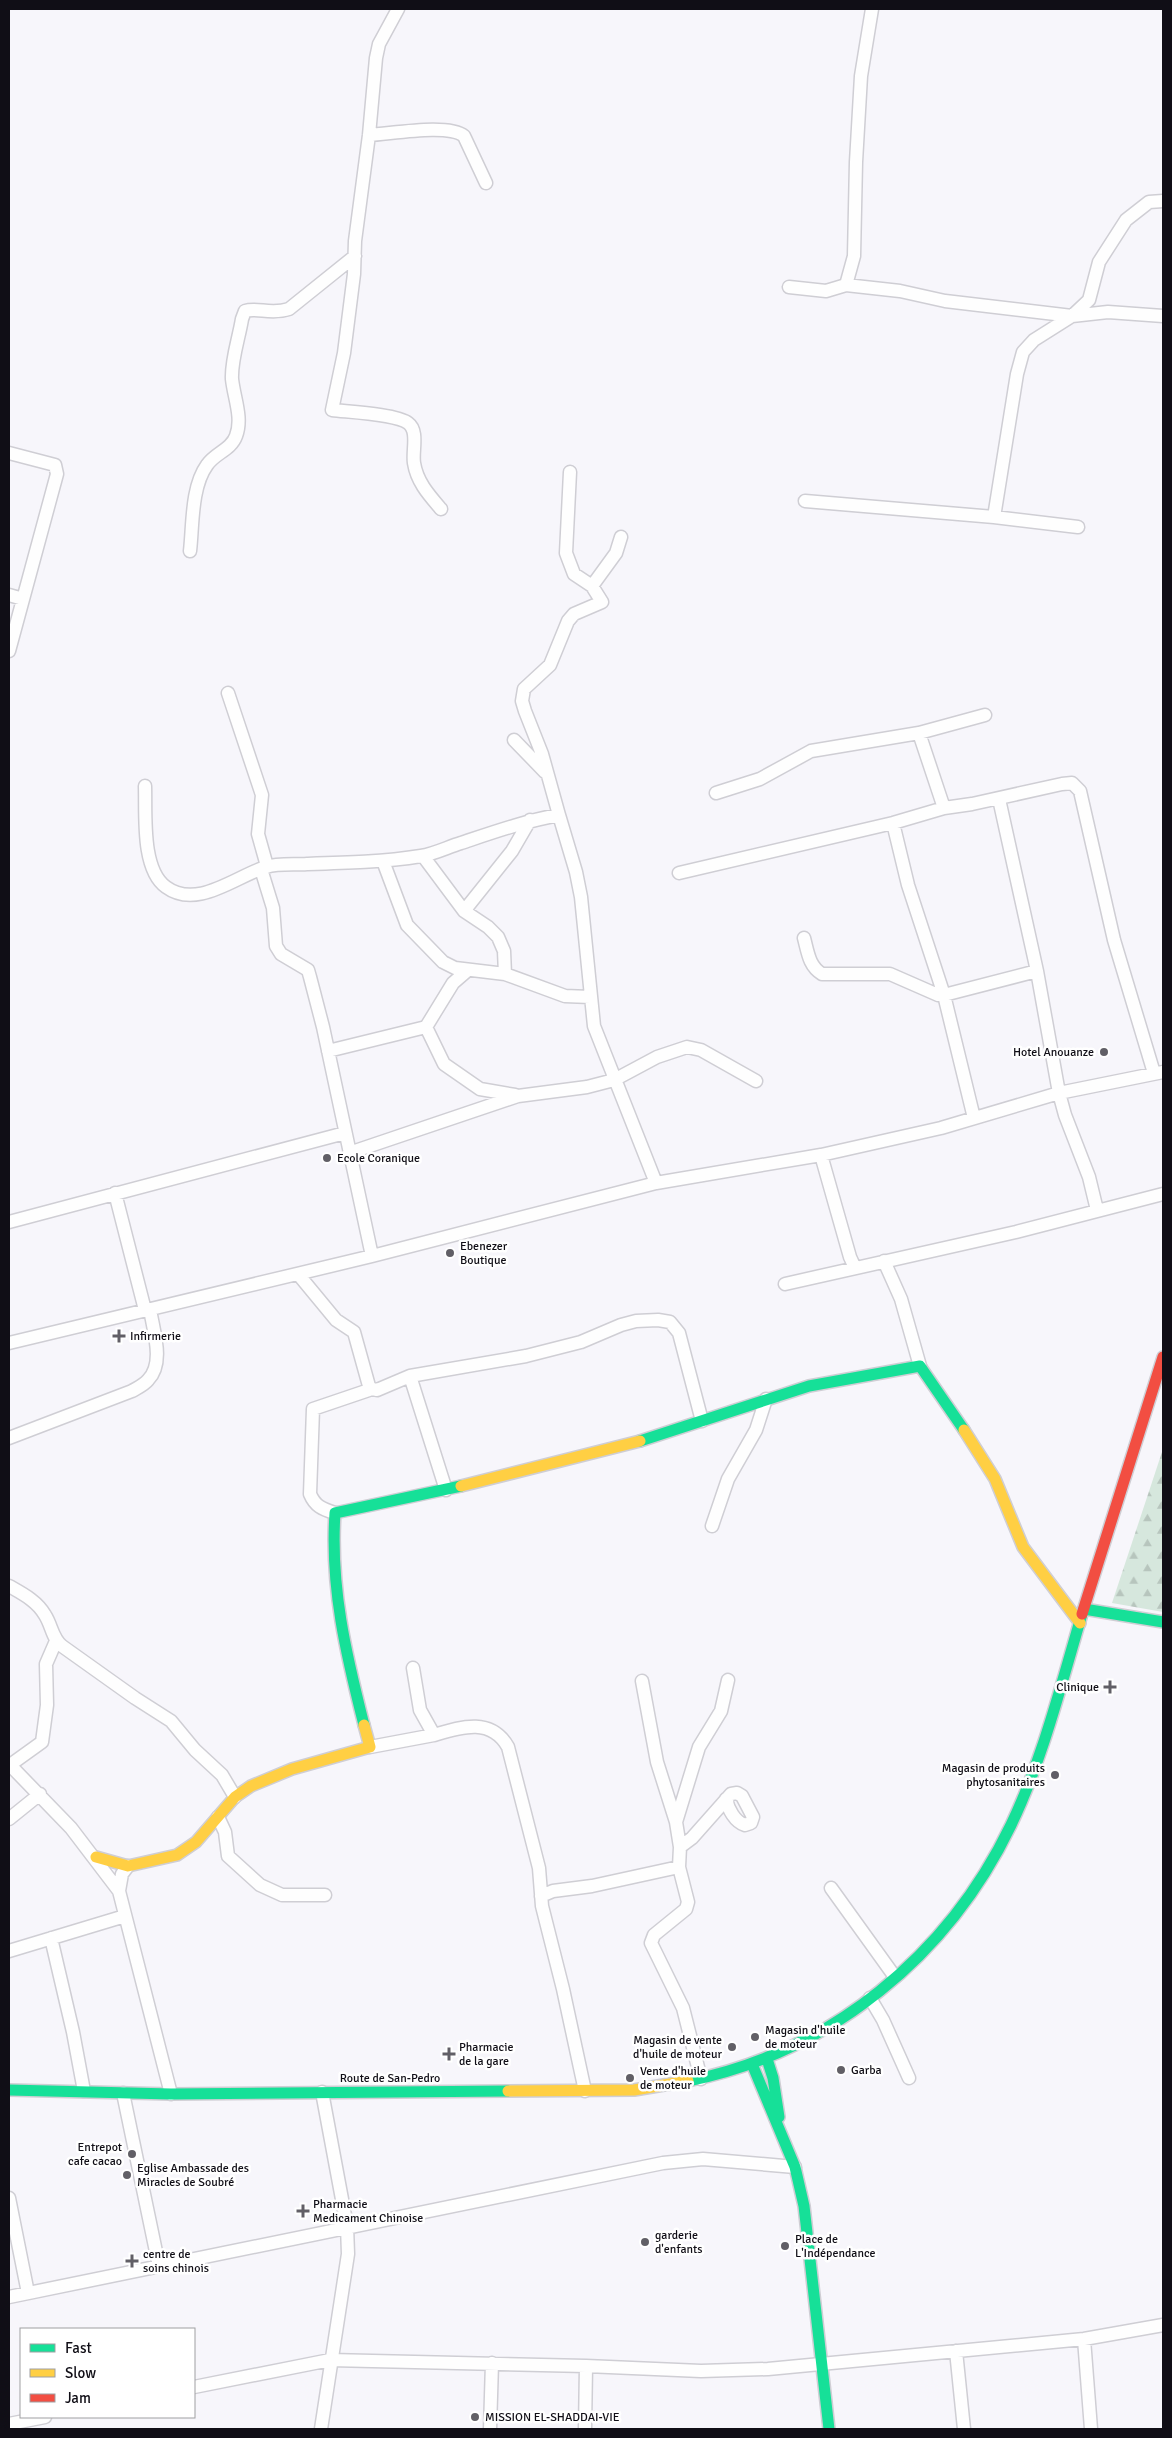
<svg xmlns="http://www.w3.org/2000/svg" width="1172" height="2438" font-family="Signika,sans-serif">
  <defs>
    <pattern id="forest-firs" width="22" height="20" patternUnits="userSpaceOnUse" patternTransform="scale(1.25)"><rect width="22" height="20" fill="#d6e7dd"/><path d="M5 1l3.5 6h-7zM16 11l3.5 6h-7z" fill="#b7c5bd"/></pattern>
  </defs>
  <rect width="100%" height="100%" fill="#f7f6fb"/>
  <path fill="url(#forest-firs)" d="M1163 1449V1612L1112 1603Z"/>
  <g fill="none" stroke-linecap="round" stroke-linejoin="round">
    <g stroke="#cfced4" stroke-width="15">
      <path id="street" d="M398 9 379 44 376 58 369 135 355 241 354 274 344 353 332 410C349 412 396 414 408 423 419 431 412 451 414 463 417 482 429 495 441 509
        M369 135C391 134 448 123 464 136L486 183
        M846 285 900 291 945 301 1072 316 1108 312 1163 316
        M789 287 826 291 846 285 854 256 856 162 861 76 872 9
        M9 453 55 465 57 474 9 651
        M570 472 566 553 574 574 592 586
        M805 501 994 517 1078 527
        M994 517 1017 374 1023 352 1034 340 1072 316 1089 300 1099 262 1126 220 1149 202 1163 201
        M190 551C193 525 191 487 207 465 215 453 231 450 236 436 243 418 234 398 232 379 231 360 239 338 242 319L245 311C257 307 271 315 289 309L355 256
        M9 595 23 599
        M228 693 262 795 258 834 267 866
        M919 733 985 715
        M514 740 545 772
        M145 786C146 814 141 869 166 887 197 910 236 876 266 867 278 863 294 865 307 864 345 863 384 862 421 856 434 854 448 847 461 843 494 832 525 821 559 815L576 872 581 897 594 1026 656 1183 821 1155 850 1257 855 1268
        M999 799 1037 971 1059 1093 1065 1115 1089 1177 1097 1210
        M944 808 972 804 1062 784 1072 783 1080 791 1114 940 1154 1073
        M559 815 542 754 525 711 522 701 524 689 550 665 568 621 574 614 602 602 592 586 616 553 621 537
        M893 823 908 885 944 995 974 1118
        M423 856 464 911 488 927 498 937 504 951 505 974
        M383 861 407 925 443 962 455 968 505 974 565 996 590 997
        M261 869 273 908 276 946 281 954 308 970 310 977 323 1027 372 1256
        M679 873 893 823 944 808 919 733 811 751 760 779 716 793
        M464 911 512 851 530 820
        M804 938C808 953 809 966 822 974H890L938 995H944L1037 971
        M426 1027 444 1064 480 1089 515 1095
        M328 1051 426 1027 453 983 468 970
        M349 1153 518 1096 587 1087 614 1080 657 1057 687 1047 701 1050 756 1081
        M821 1155 941 1128 1059 1093 1163 1072
        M115 1193 145 1310
        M9 1222 345 1133
        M884 1261 901 1299 920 1366
        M298 1274 336 1320 354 1332 369 1386 372 1389
        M785 1284 1016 1232 1163 1194
        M9 1343 372 1256 656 1183
        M410 1376 446 1490
        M9 1438 132 1391C137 1388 144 1385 148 1380 165 1363 153 1330 150 1309
        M335 1513C322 1509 315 1506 310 1494L313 1409 372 1389 377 1390 410 1376 526 1356 581 1342 621 1325 636 1321 658 1320 670 1322 679 1333 702 1421
        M712 1526 728 1479 756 1430 766 1399
        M9 1586C23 1594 37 1601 45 1615 52 1626 52 1638 62 1646L135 1698 171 1721 195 1750 222 1775 235 1797
        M413 1668 420 1710 434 1735C461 1727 491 1717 508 1747L539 1868 542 1906 563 1989 585 2091
        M642 1681 657 1762 676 1822 680 1847 679 1867 688 1902 686 1909 654 1935 651 1943 683 2008 701 2079
        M370 1747 434 1735
        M9 1764 71 1828 119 1891
        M10 1765 42 1742 47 1705 46 1664 56 1641
        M218 1817 225 1832 228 1856 260 1885 282 1895H325
        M9 1819 40 1794
        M676 1822 699 1747 721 1711 728 1680
        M680 1847 692 1838 731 1794 737 1793 742 1796 753 1817 751 1823 745 1825C735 1822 728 1809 726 1799
        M128 1866 122 1874 119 1891 171 2094
        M831 1888 895 1977
        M541 1896 553 1891 592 1886 679 1867
        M51 1938 73 2032 84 2091
        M9 1951 125 1916
        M870 1998 883 2020 909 2078
        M123 2093 159 2266
        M9 2198 28 2293
        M9 2297 663 2163 703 2159 795 2167
        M1084 2339 1091 2429
        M956 2351 964 2429
        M194 2387 330 2360 586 2366 701 2371 768 2369 1084 2339 1163 2325
        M9 2424 45 2417
        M321 2429 348 2254 347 2226 322 2092
        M490 2429 492 2363
        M585 2429 586 2366"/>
    </g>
    <g stroke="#cfced4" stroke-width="14">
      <path id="fast" d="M640 1441 809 1386 920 1366 964 1430
        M1084 1609 1163 1622
        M364 1725C346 1654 330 1587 335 1513L461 1486
        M767 2059 773 2078 779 2117
        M752 2064 795 2167 804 2206 829 2429
        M688 2081C831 2052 948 1956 1011 1825 1043 1758 1061 1685 1082 1614
        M9 2090 171 2094 508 2091"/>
    </g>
    <g stroke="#cfced4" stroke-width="14">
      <path id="slow" d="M964 1430 995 1479 1023 1547 1080 1623
        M461 1486 640 1441
        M96 1857 128 1866 177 1855 196 1842 235 1797 251 1786 292 1769 370 1747 364 1725
        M508 2091 634 2090 688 2081"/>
    </g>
    <g stroke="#cfced4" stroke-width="14">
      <path id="jam" d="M1082 1614 1163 1357"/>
    </g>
    <use href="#street" stroke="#fefefe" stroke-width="12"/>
    <use href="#fast" stroke="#16e098" stroke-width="11"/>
    <use href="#slow" stroke="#ffcf43" stroke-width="11"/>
    <use href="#jam" stroke="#f24e42" stroke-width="11"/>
  </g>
  <g fill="#615f66" stroke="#fff" stroke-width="2">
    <circle cx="1104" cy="1052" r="5"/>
    <circle cx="327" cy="1158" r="5"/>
    <circle cx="450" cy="1253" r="5"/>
    <path d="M116.5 1328.5h5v5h5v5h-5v5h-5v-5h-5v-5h5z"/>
    <path d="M1107.5 1679.5h5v5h5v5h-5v5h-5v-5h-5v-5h5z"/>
    <circle cx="1055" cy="1775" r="5"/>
    <circle cx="755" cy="2037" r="5"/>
    <circle cx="732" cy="2047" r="5"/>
    <path d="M446.5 2046.5h5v5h5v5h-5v5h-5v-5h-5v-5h5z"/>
    <circle cx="841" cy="2070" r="5"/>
    <circle cx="630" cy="2078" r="5"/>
    <circle cx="132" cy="2154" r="5"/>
    <circle cx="127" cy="2175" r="5"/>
    <path d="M300.5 2203.5h5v5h5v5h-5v5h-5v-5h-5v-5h5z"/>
    <circle cx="645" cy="2242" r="5"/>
    <circle cx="785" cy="2246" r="5"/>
    <path d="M129.5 2253.5h5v5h5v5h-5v5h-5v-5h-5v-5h5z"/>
    <circle cx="475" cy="2417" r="5"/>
  </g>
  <g text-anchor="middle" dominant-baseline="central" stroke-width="5" stroke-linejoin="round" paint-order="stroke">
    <g font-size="12" fill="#100e16" stroke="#fff" text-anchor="start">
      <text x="1094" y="1052" text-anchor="end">Hotel Anouanze</text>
      <text x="337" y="1158">Ecole Coranique</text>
      <text x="460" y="1246">Ebenezer<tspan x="460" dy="14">Boutique</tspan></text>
      <text x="130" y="1336">Infirmerie</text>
      <text x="1099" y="1687" text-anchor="end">Clinique</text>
      <text x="1045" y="1768" text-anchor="end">Magasin de produits<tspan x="1045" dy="14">phytosanitaires</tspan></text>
      <text x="765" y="2030">Magasin d'huile<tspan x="765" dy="14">de moteur</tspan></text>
      <text x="722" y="2040" text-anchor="end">Magasin de vente<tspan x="722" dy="14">d'huile de moteur</tspan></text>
      <text x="459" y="2047">Pharmacie<tspan x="459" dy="14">de la gare</tspan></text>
      <text x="851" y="2070">Garba</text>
      <text x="640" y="2071">Vente d'huile<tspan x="640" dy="14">de moteur</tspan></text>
      <text x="122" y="2147" text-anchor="end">Entrepot<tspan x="122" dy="14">cafe cacao</tspan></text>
      <text x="137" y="2168">Eglise Ambassade des<tspan x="137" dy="14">Miracles de Soubré</tspan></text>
      <text x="313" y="2204">Pharmacie<tspan x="313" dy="14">Medicament Chinoise</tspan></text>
      <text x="655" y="2235">garderie<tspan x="655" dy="14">d'enfants</tspan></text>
      <text x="795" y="2239">Place de<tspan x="795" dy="14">L'Indépendance</tspan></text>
      <text x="143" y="2254">centre de<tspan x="143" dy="14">soins chinois</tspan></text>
      <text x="485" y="2417">MISSION EL-SHADDAI-VIE</text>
    </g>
    <g font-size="12" fill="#100e16" stroke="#fff">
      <text x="390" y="2078">Route de San-Pedro</text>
    </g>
  </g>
  <rect width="1172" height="2438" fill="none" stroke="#100e16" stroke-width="20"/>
  <rect x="20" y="2328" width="175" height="90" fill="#ffffff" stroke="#9f9fa2"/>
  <rect x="30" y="2344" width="25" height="8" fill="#16e098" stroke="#9f9fa2"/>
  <text x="65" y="2353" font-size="15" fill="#100e16">Fast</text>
  <rect x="30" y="2369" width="25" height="8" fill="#ffcf43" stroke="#9f9fa2"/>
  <text x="65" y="2378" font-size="15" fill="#100e16">Slow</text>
  <rect x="30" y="2394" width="25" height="8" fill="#f24e42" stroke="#9f9fa2"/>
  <text x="65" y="2403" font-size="15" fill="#100e16">Jam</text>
</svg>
